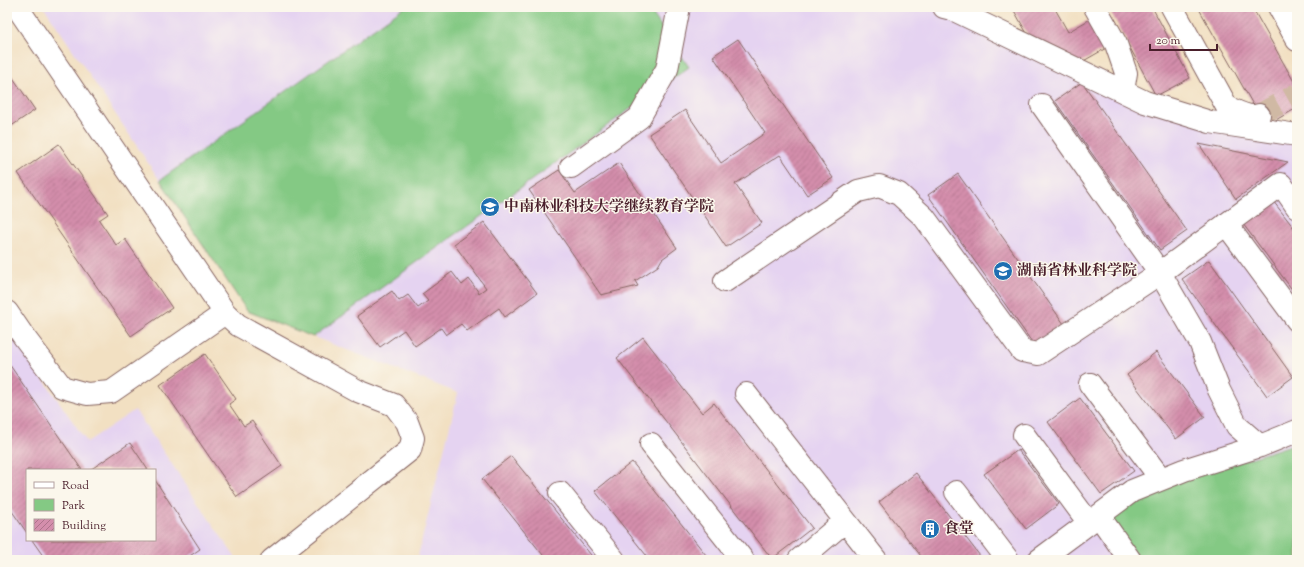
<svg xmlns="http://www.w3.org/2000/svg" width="1304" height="567" font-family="'Sorts Mill Goudy','Noto Serif SC',serif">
  <defs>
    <pattern id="building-hatch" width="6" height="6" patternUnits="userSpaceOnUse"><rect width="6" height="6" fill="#d48eac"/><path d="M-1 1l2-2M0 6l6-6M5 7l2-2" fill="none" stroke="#ae738c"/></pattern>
  </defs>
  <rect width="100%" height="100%" fill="#fbf7ec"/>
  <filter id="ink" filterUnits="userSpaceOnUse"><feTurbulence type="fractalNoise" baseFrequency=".025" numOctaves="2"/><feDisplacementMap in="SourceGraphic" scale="8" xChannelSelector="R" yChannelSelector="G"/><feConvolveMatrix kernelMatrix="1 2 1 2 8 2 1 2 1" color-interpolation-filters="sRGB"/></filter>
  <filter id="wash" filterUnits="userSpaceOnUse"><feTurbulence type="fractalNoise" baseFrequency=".012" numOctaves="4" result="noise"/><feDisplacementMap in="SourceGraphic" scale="16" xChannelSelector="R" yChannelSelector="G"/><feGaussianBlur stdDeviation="0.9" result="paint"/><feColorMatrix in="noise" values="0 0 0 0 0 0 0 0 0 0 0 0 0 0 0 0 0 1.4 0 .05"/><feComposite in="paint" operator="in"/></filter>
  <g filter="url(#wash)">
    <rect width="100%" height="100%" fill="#f2e0c2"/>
    <path fill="#e5d3f1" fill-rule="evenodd" d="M44 7H942L1200 124 1297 141V560H417L458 393 247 311Z
      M7 327 87 442 135 410 237 560H7ZM27 470H155V540H27Z"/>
    <path fill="#84c984" stroke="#677458" d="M404 7H648L689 67 313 337 247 311 160 180Z
      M1297 443V560H1139L1109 517 1143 493Z"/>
    <g id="blocks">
      <path fill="url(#building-hatch)" d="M1012 7H1054L1068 32 1092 18 1108 47 1073 67 1033 44Z
        M1108 7H1152L1190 78 1156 96Z
        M1198 7H1252L1297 87V108L1265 126Z
        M738 39 833 178 807 195 780 155 735 184 762 223 726 247 649 134 685 110 721 163 765 133 713 56Z
        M7 69 35 110 7 129Z
        M1082 82 1187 231 1160 250 1055 101Z
        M59 144 108 214 99 220 116 245 125 239 172 308 131 336 18 173Z
        M1199 144 1288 162 1236 199Z
        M619 163 677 248 662 259 658 266 635 281 638 286 601 295 529 190 559 170 575 193Z
        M958 174 1064 324 1034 345 928 195Z
        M1273 201 1297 232V296L1243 224Z
        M484 222 537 293 505 317 499 308 467 331 461 324 446 335 441 328 415 346 404 330 380 347 357 316 392 291 399 301 408 295 418 308 428 301 422 294 452 272 462 285 469 279 479 293 486 288 454 244Z
        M1209 260 1293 377 1267 396 1182 279Z
        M643 337 702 413 714 403 812 528 772 559 617 358Z
        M1156 352 1205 417 1176 439 1127 375Z
        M205 354 236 399 229 404 244 426 252 421 282 466 237 497 160 385Z
        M7 361 82 470H27V533L7 504Z
        M1080 398 1134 471 1101 494 1048 422Z
        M130 443 148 470H90Z
        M1018 450 1059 504 1026 529 984 474Z
        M511 456 595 560H547L482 479Z
        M632 462 710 560H650L595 491Z
        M916 473 980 556 975 560H924L879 502Z
        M155 480 200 549 184 560H46L32 540H155Z"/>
    </g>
  </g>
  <g filter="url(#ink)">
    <use href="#blocks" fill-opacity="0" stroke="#856360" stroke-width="1"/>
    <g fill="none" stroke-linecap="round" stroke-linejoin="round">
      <path stroke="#d0b9a4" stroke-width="22" stroke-dasharray="22 11" stroke-linecap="butt" d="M1259 115 1297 94"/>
      <g stroke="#856360" stroke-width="24">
        <path id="minor" d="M17 7 225 313 238 325 358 391 394 405 407 422 413 438 410 450 272 560
          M944 7 952 9 1145 102 1210 122 1297 135
          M1095 7 1116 44 1126 73 1123 91
          M1172 7 1227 107C1236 111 1249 119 1259 115
          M1279 7 1297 40
          M1042 105 1160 273 1200 342 1219 390 1237 426 1260 446
          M571 167 639 118 667 69 679 7
          M1226 224 1297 320
          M725 281 858 191 879 186 899 194 924 217 1022 351 1038 354 1160 273 1281 184 1297 207
          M7 312 24 337 62 387 87 394 111 392 225 313
          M1090 384 1161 479
          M746 394 876 560
          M1024 435 1089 523
          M651 444 743 560
          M956 492 1008 560
          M560 493 614 560
          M1099 516 1130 560
          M799 560 845 521
          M1039 560 1132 491 1184 470 1260 446 1297 431"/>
      </g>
      <use href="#minor" stroke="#fff" stroke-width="22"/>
    </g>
  </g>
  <defs>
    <g id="university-disc" transform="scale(1)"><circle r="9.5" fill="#1f6fb2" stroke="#fbf7ec"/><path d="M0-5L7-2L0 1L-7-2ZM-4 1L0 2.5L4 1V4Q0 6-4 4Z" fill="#fff"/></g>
    <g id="building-disc" transform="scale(1)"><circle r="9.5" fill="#1f6fb2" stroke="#fbf7ec"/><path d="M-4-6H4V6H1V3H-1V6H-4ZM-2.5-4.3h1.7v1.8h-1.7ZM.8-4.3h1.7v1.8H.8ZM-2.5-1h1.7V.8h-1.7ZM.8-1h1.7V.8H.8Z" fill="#fff"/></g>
  </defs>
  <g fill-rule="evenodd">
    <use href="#university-disc" x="490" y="207"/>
    <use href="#university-disc" x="1003" y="271"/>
    <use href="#building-disc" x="930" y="529"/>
  </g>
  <g text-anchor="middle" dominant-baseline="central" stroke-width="3" stroke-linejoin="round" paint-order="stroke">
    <g font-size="15" font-weight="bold" fill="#4a1f2b" stroke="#fbf7ec" text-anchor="start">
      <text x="504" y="207">中南林业科技大学继续教育学院</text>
      <text x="1017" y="271">湖南省林业科学院</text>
      <text x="944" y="529">食堂</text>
    </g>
  </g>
  <rect width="1304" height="567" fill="none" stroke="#fbf7ec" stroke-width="24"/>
  <rect x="26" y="469" width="130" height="72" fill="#fbf7ec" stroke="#b4a19f"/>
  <rect x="34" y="482" width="20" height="6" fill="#ffffff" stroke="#b4a19f"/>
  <text x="62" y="489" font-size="12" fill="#4a1f2b">Road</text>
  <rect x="34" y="499" width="20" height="12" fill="#84c984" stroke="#b4a19f"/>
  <text x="62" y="509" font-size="12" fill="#4a1f2b">Park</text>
  <rect x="34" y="519" width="20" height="12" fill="url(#building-hatch)" stroke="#b4a19f"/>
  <text x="62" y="529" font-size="12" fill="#4a1f2b">Building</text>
  <path d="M1150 44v6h67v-6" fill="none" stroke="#4a1f2b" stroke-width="2"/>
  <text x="1156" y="44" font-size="12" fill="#4a1f2b" stroke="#fbf7ec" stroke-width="3" paint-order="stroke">20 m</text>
</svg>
